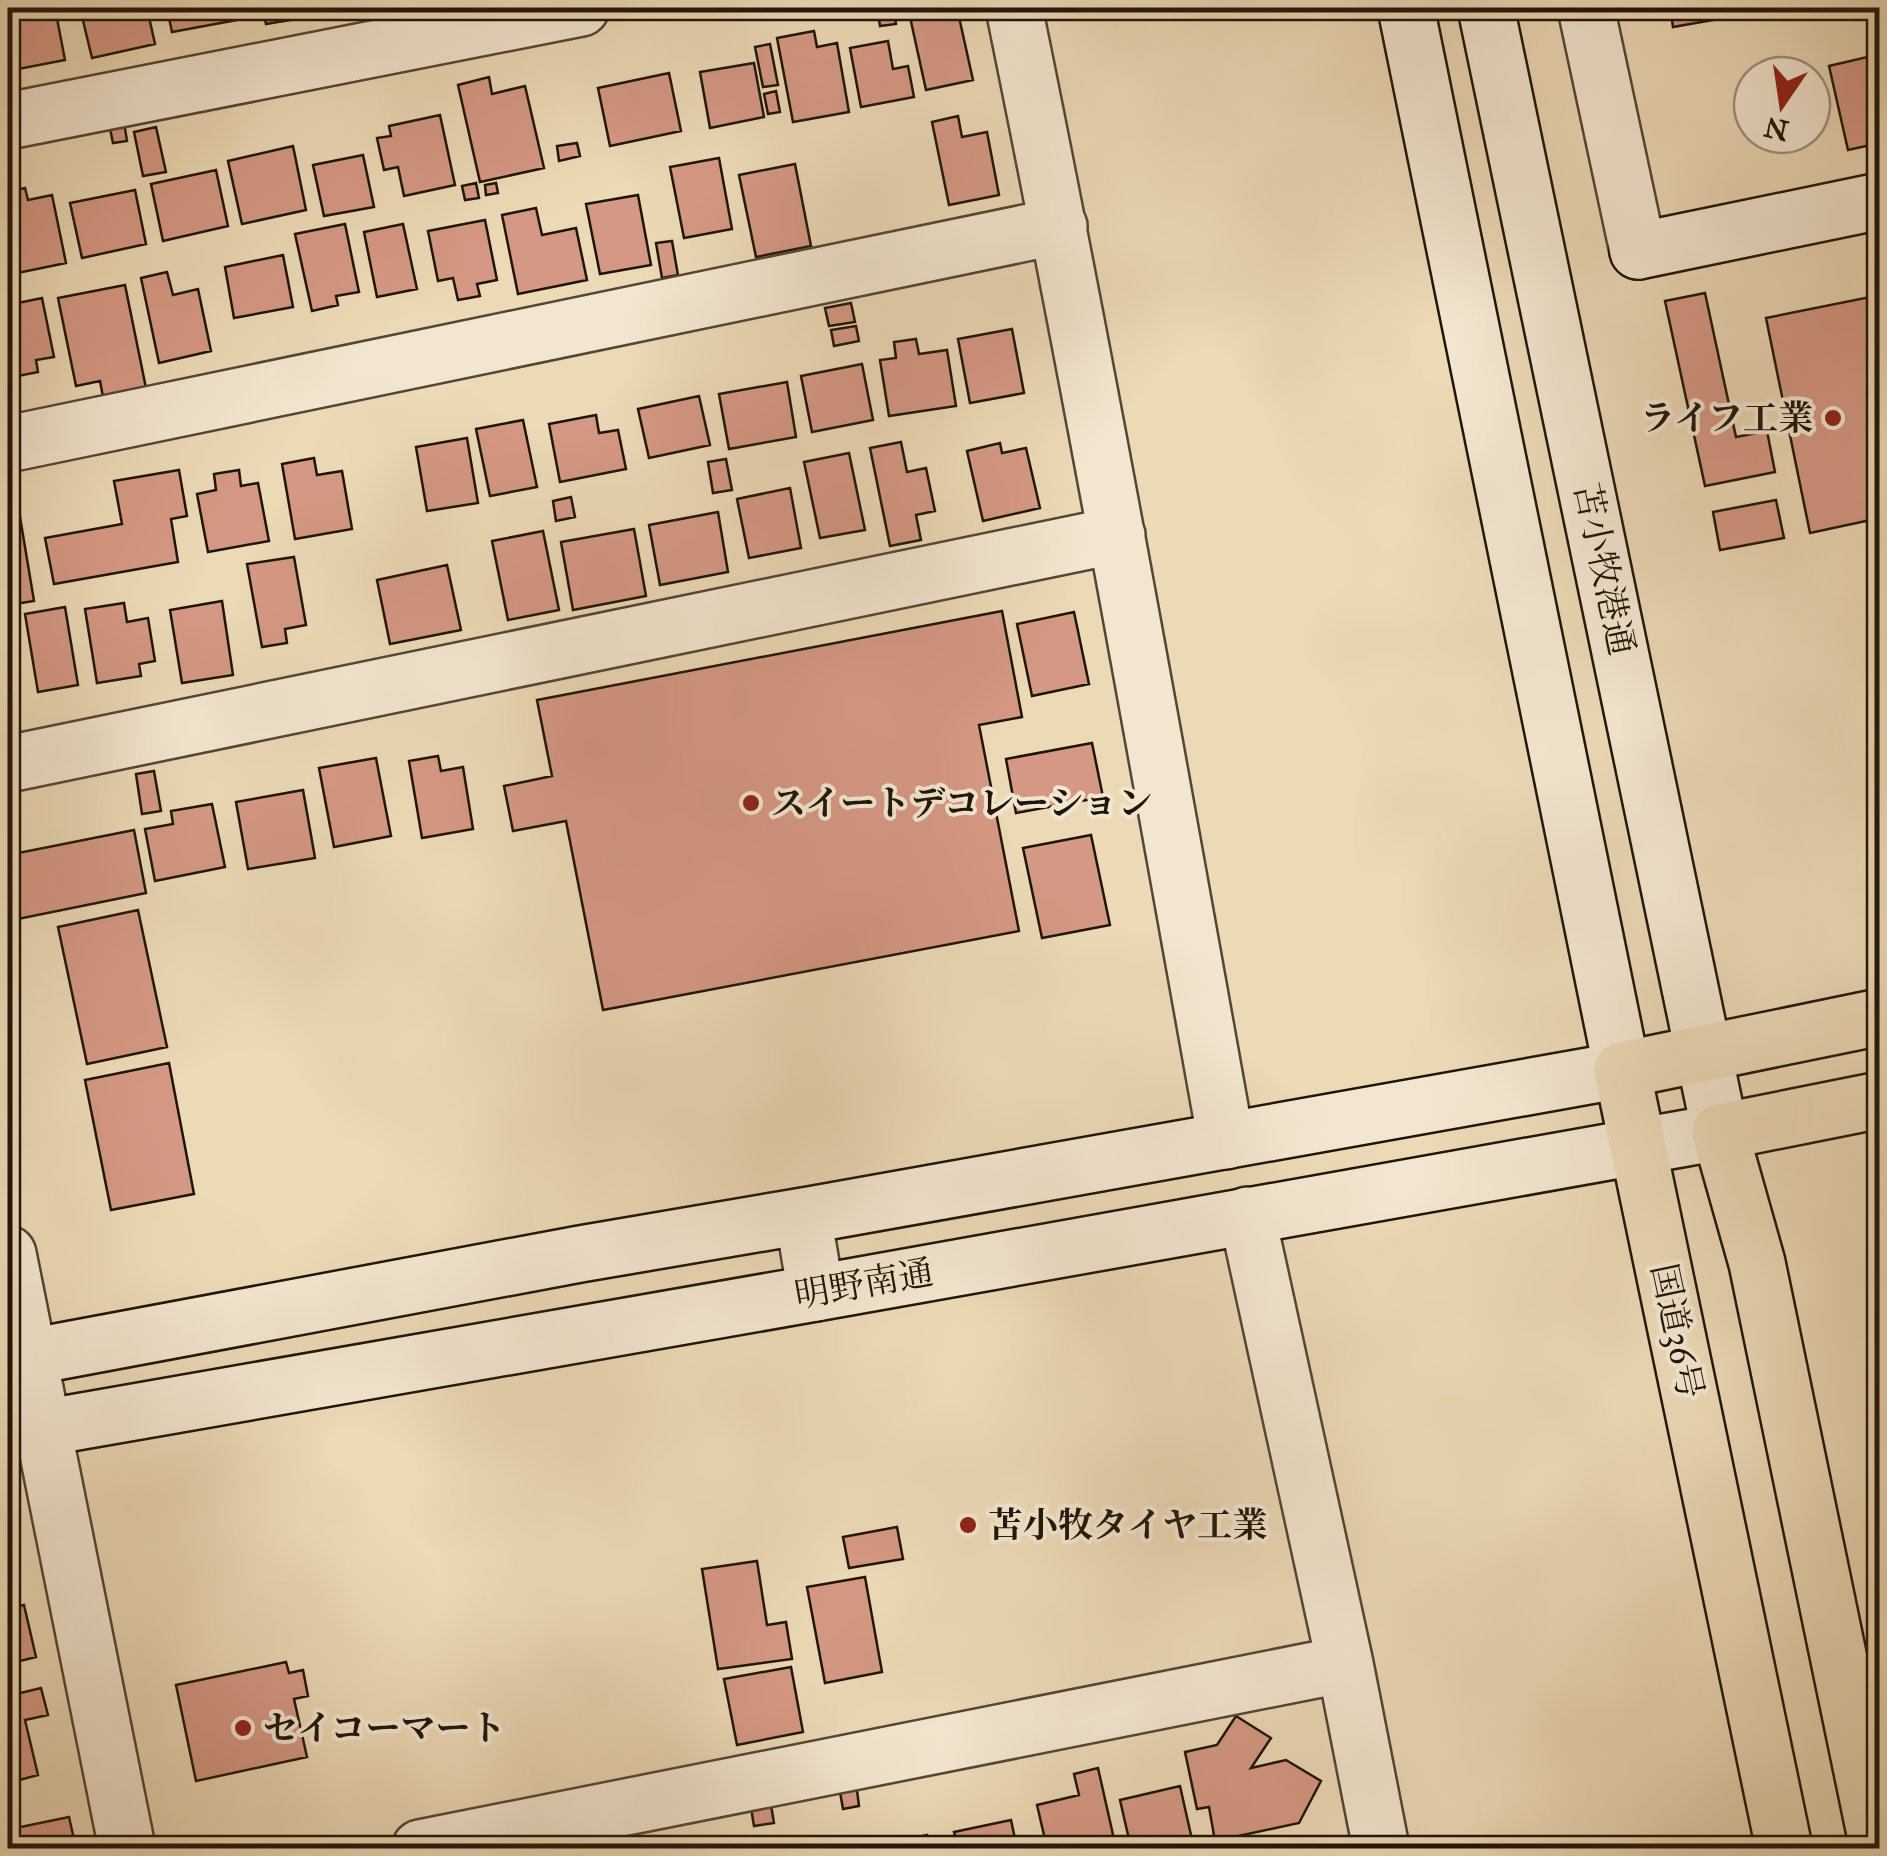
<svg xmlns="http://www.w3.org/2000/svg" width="1887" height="1856" font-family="'IM FELL Great Primer','Noto Serif JP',serif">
  <rect width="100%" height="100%" fill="#ecd9b6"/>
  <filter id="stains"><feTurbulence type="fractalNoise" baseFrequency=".002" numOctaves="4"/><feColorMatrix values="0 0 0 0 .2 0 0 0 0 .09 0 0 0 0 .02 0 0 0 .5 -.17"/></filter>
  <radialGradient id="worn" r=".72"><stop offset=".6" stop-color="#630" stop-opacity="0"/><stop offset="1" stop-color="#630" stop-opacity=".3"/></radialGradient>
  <path fill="#d59884" stroke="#1e1509" stroke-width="2.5" d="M26 8H55L65 60 8 71V11Z
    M80 8H147L155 44 92 58Z
    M167 8H235L237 20 172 32Z
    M263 8H318L320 15 266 24Z
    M952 8H957L973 80 926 90 910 17Z
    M1670 8H1781L1673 27Z
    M894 9 896 24 880 26 878 12Z
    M814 31 817 47 837 43 849 112 793 122 777 38Z
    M888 41 893 69 908 66 914 97 861 107 850 48Z
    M770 44 778 85 763 87 755 47Z
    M1880 54V143L1848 150 1829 66Z
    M754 63 764 117 710 128 700 72Z
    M669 73 681 131 610 146 598 88Z
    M489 77 492 94 525 86 544 168 480 182 458 85Z
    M776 91 780 112 768 114 764 94Z
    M440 115 455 185 404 196 398 167 384 170 377 138 391 136 389 126Z
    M958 116 962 137 987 132 999 195 949 205 932 122Z
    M124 122 127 141 113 143 109 124Z
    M156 127 166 172 143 176 134 132Z
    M577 143 580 156 559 161 557 146Z
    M293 146 306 210 242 224 228 161Z
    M363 155 374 207 324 216 313 165Z
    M719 158 732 229 684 238 670 167Z
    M795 164 811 246 756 257 739 175Z
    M216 170 228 226 163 241 151 184Z
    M476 183 479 198 465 200 462 186Z
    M496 183 498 193 486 195 485 185Z
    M25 188 28 200 52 195 66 263 8 275V192Z
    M135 190 146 244 82 258 70 203Z
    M638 195 651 265 600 274 586 204Z
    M536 208 542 235 576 228 587 280 518 294 502 215Z
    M485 220 497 280 477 284 480 296 458 300 453 278 438 281 428 231Z
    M345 224 359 292 336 296 338 305 312 311 295 234Z
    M403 224 417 289 377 297 364 232Z
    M672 241 678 275 662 278 656 243Z
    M283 255 293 307 234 318 225 267Z
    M167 272 173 295 198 289 211 351 159 363 141 278Z
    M125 285 146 388 103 397 100 381 76 386 58 298Z
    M1705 293 1736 437 1767 431 1775 472 1705 486 1665 301Z
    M1880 295V518L1810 533 1766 318Z
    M42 298 54 357 36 360 38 372 8 378V305Z
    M851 303 855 322 829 326 825 308Z
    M856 326 859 341 834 346 831 330Z
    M1012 329 1024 393 970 403 958 339Z
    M916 339 919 354 947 350 956 406 889 416 880 360 896 358 894 342Z
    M862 364 873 420 812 432 801 376Z
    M787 382 796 437 729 449 719 394Z
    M699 396 710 445 649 458 638 409Z
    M596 415 599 433 618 430 626 469 560 482 549 424Z
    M523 420 537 487 490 496 476 429Z
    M467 438 478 503 427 511 416 447Z
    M901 442 907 472 926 468 935 511 916 515 921 540 890 546 870 448Z
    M1000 443 1002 453 1026 448 1040 508 983 521 967 451Z
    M849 453 865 530 820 538 804 462Z
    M314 458 317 475 342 471 352 529 295 539 282 464Z
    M726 459 732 490 713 493 708 462Z
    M179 470 187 516 171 519 178 562 54 584 45 538 122 524 114 481Z
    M239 470 241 486 258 483 269 541 208 552 197 494 216 490 214 474Z
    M790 488 801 548 749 558 737 499Z
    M571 497 575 517 556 521 553 501Z
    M1776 500 1784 538 1720 550 1713 512Z
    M718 512 728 572 660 585 649 525Z
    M20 517 34 601 8 605V519Z
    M634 529 646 596 573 610 561 542Z
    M543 531 559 610 508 620 492 541Z
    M294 557 306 625 285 629 287 643 262 647 247 564Z
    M447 565 461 630 390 644 377 580Z
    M222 601 233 675 182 683 170 610Z
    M124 603 127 622 148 618 155 661 139 664 141 676 97 683 85 609Z
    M65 607 78 685 38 692 25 614Z
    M1002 611 1022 717 979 725 1019 931 603 1010 566 821 513 831 504 786 552 776 537 700Z
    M1074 612 1089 684 1032 696 1017 624Z
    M1092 743 1103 797 1016 813 1006 759Z
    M438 756 441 771 463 767 473 829 422 838 409 761Z
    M376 758 391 836 334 847 319 768Z
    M154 771 161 811 142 814 136 774Z
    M303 790 315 858 248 869 236 802Z
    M212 804 225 867 155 881 145 829 173 824 171 811Z
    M134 830 146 893 8 921V855Z
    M1091 835 1110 925 1042 938 1023 848Z
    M138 910 167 1047 87 1064 58 927Z
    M169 1063 194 1194 111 1210 85 1080Z
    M897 1527 903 1559 849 1568 843 1537Z
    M757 1561 767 1625 786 1622 792 1659 718 1669 702 1569Z
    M865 1577 882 1672 825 1683 807 1587Z
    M24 1605 36 1657 8 1664V1608Z
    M286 1662 289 1673 303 1670 308 1696 294 1699 307 1757 196 1781 176 1685Z
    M791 1667 803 1732 737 1745 724 1679Z
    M41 1688 48 1715 25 1720 38 1775 8 1783V1696Z
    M1236 1716 1271 1738 1251 1768 1286 1760 1321 1781 1299 1823 1215 1841 1209 1807 1197 1809 1185 1752 1217 1745Z
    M1098 1768 1116 1848H1047L1037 1805 1079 1795 1074 1774Z
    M1180 1786 1193 1844 1176 1848H1131L1120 1800Z
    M857 1790 859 1806 843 1809 840 1792Z
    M771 1805 774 1823 754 1826 751 1808Z
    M69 1817 76 1848H15L11 1829Z
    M1011 1820 1017 1848H958L954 1832Z
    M927 1835 930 1848H868Z"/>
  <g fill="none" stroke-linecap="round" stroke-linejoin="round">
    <g stroke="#524634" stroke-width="60">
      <path id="street" d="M1014 8C1091 384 1158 762 1226 1141
        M1586 8 1638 251
        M8 121 581 8
        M8 444 1059 226
        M8 764 1117 535
        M1247 1215 1345 1664 1381 1848
        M803 1216 816 1293
        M8 1254 127 1848
        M420 1848 1345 1664"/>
    </g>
    <g stroke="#1e1509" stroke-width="60">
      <path id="secondary" d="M1638 251 1880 201
        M8 1361 580 1254 803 1216 1622 1070 1406 8
        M8 1434 816 1293 1720 1132 1486 8"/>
    </g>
    <g stroke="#1e1509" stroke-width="60">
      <path id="highway" d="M1784 1848 1622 1070 1880 1017
        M1878 1848 1757 1263 1720 1132 1880 1100"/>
    </g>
    <use href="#street" stroke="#f3e6d0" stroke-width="55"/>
    <use href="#secondary" stroke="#f3e6d0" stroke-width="55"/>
    <use href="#highway" stroke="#ecd9b6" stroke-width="55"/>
  </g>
  <g fill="#8f2418" stroke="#f3e6d0" stroke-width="4">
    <circle cx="1833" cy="418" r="10"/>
    <circle cx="751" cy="803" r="10"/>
    <circle cx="968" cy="1525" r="10"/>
    <circle cx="243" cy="1728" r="10"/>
  </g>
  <g text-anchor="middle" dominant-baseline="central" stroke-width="8" stroke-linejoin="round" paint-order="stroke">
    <g font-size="35" font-weight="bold" fill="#1e1509" stroke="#f3e6d0" text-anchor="start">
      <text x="1813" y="418" text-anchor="end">ライフ工業</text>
      <text x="771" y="803">スイートデコレーション</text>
      <text x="988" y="1525">苫小牧タイヤ工業</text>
      <text x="263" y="1728">セイコーマート</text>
    </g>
    <g font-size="35" fill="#1e1509" stroke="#f3e6d0">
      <text transform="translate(1604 569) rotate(78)">苫小牧港通</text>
      <text transform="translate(864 1284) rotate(-10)">明野南通</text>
      <text transform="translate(1677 1331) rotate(78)">国道36号</text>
    </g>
  </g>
  <rect width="1887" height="1856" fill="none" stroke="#ecd9b6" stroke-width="40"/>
  <rect x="10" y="10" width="1867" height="1836" fill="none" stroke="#1e1509" stroke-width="5"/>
  <rect x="20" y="20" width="1847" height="1816" fill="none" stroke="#1e1509" stroke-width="2.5"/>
  <g transform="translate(1782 105) rotate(193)"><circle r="48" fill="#f3e6d0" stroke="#9e9280" stroke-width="2.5"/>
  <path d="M0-8L18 38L0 25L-18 38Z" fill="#8f2418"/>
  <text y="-15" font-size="28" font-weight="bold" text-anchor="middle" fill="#1e1509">N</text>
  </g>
  <rect width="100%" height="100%" filter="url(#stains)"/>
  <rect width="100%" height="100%" fill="url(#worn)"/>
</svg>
